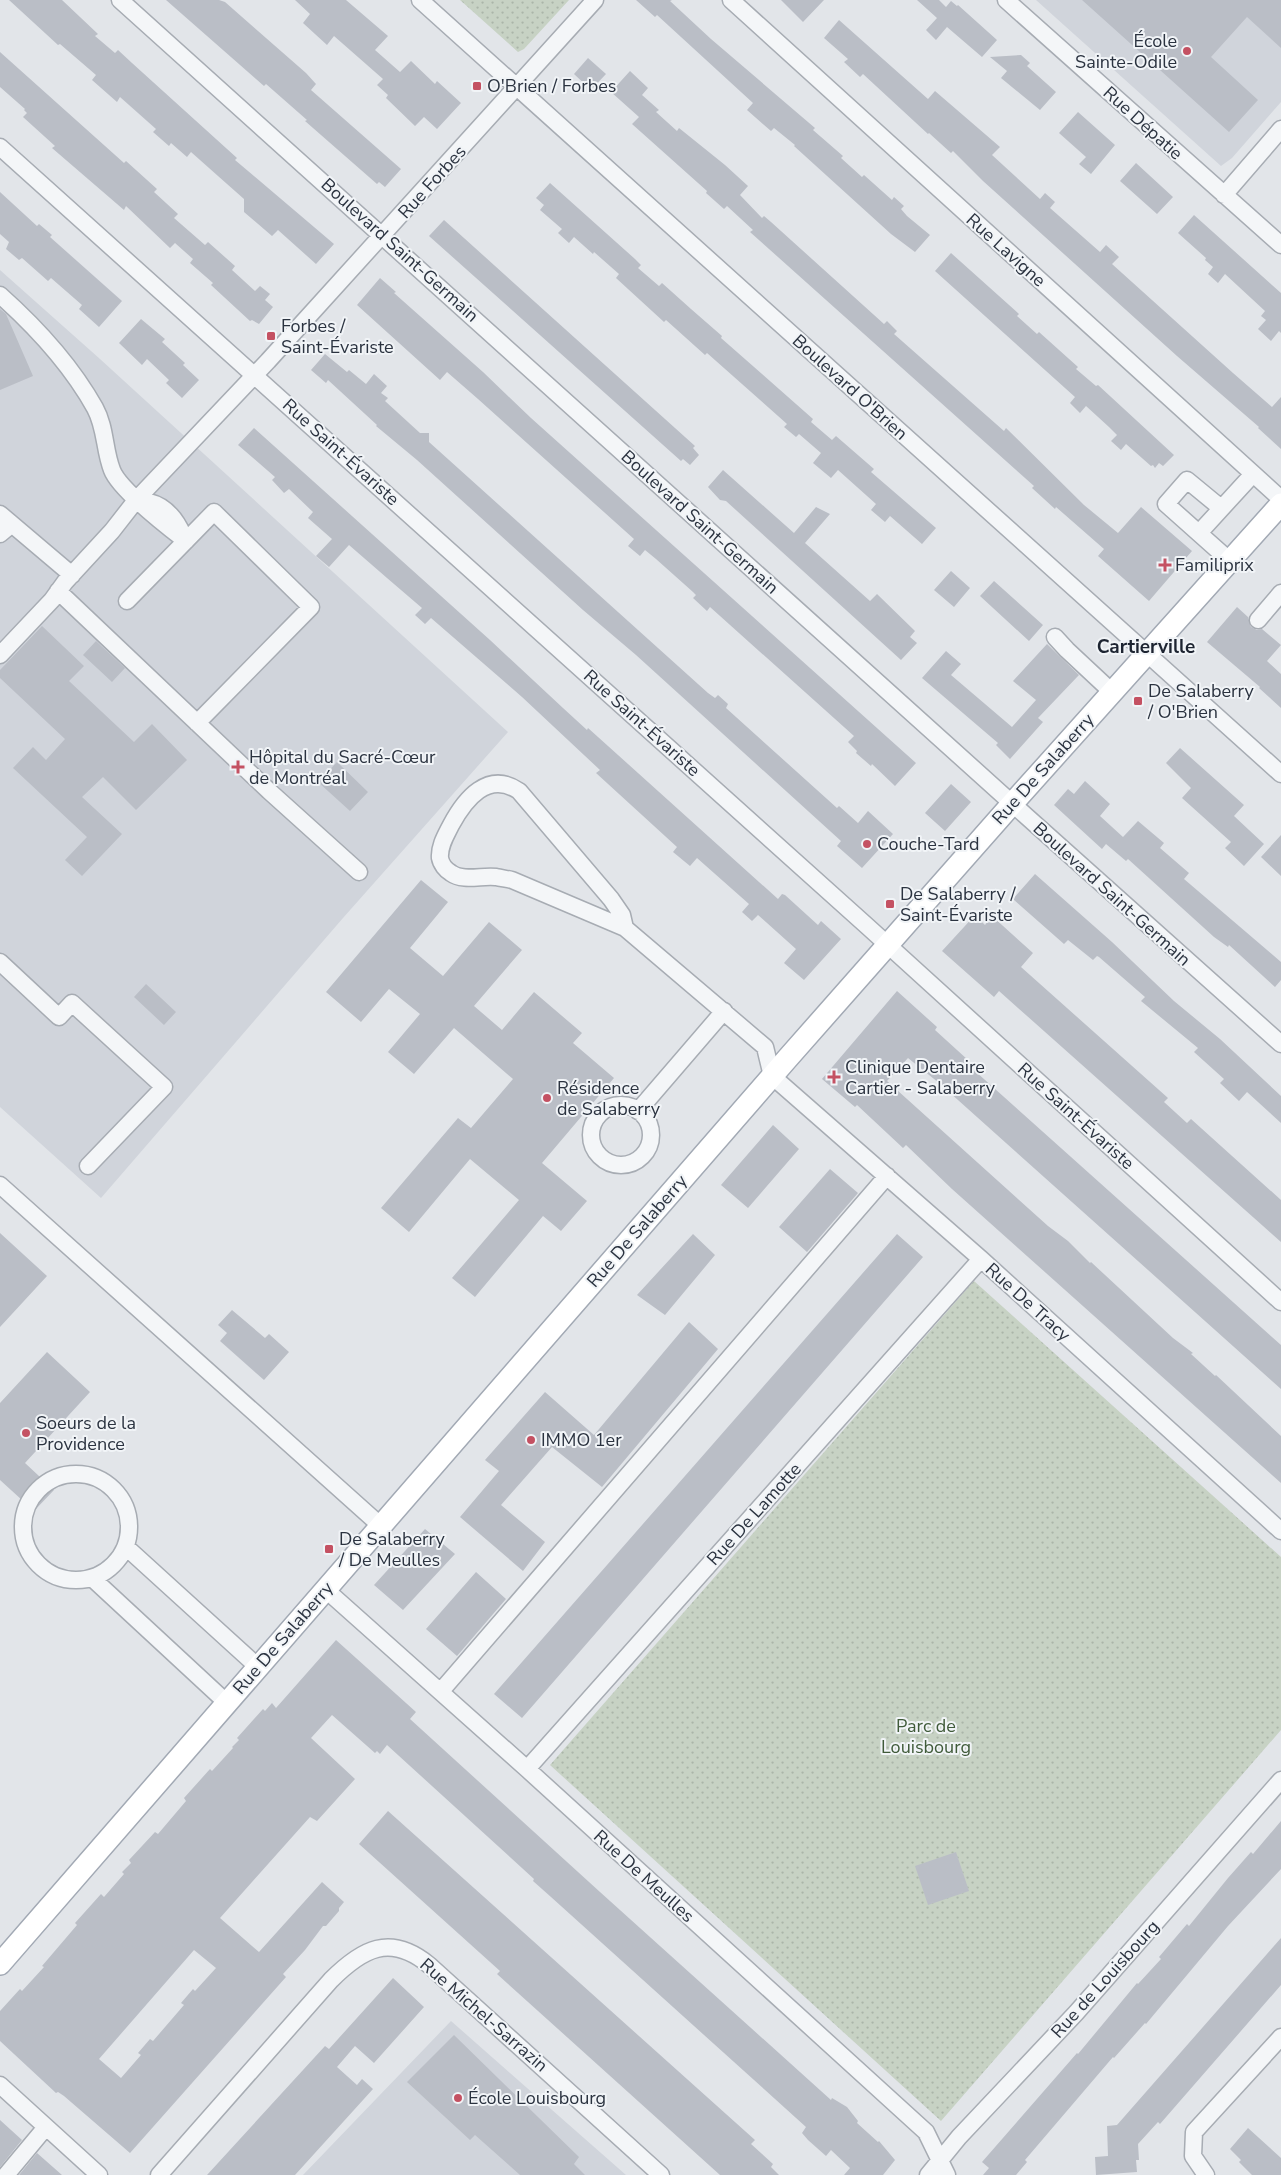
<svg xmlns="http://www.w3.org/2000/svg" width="1281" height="2175" font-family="'Nunito Sans',sans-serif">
  <defs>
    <pattern id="park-dots" width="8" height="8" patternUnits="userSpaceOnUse" patternTransform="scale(1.25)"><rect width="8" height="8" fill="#c7d2c4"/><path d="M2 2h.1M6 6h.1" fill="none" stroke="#abb5a9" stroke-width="1.8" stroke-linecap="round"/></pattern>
  </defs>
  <rect width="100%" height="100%" fill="#e2e5e9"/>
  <path fill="#d0d4db" d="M1036 0H1281V102L1232 158 1221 166Z
    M0 270 100 359 508 732 343 918 101 1198 0 1107Z
    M451 2021 626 2175H303Z"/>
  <path fill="url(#park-dots)" d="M460 0H569L524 49 518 52Z
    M974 1281 1281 1557V1730L941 2121 550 1765Z"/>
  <path fill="#babec6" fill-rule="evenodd" d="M9 0H62L98 34 95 36 115 53 118 50 132 63 237 158 235 160 334 244 316 264 278 230 272 236 244 212V199L218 176 191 152 187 157 171 143 169 146 153 132 156 129 120 97 117 102 92 80 96 75 60 44 58 45Z
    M166 0H219L225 2 306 73 316 84 311 90 401 169 385 187 379 182 377 184 305 121 307 120 266 84 264 86Z
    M295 0H346L388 36 375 50 400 72 411 61 435 84 437 81 461 103 437 129 424 117 415 126 386 98 388 95 377 85 383 79 334 36 327 45 303 23 310 14Z
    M636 0H672L670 1 711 39 815 128 813 130 843 156 841 158 862 177 864 175 892 200 894 197 904 206 901 209 907 216 930 235 915 252 891 234 794 146 795 145 774 128 771 131 747 110 753 103 657 15 655 17Z
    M781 0H824L803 22Z
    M917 0H939L946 7 951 1 957 6 958 5 997 40 982 57 947 27 936 40 926 30 937 18Z
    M1082 0H1281V48L1247 17 1211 57 1258 100 1229 132Z
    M839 20 928 99 935 91 1000 147 992 155 1040 199 1045 193 1055 202 1050 208 1100 252 1106 245 1119 257 1112 264 1233 373 1272 407 1281 397V449L1258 428 1259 427 1177 356 983 181 953 151 951 153 929 133 928 134 863 74 860 77 844 62 848 59 824 38Z
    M0 52 124 163 126 161 157 189 154 192 178 214 174 218 205 245 208 242 235 266 232 270 255 291 260 286 270 294 265 300 273 307 259 324 252 320 250 321 211 285 213 283 190 263 193 259 175 243 170 248 126 206 124 210 52 148 55 146 23 117 27 113 24 110 25 109 0 87Z
    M1021 55 1030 63 1027 66 1056 92 1040 110 1001 78 1007 71 990 57Z
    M588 58 606 74 591 90 574 74Z
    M630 71 648 88 642 95 659 110 656 112 677 131 679 128 725 165 748 186 740 195 762 218 764 216 771 222 884 324 887 321 897 331 894 334 1004 431 1006 428 1084 505 1118 533 1141 507 1192 551 1149 601 1098 556 1104 549 1056 507 1055 509 1032 488 1034 486 750 232 753 230 727 206 724 209 706 193 707 191 632 124 639 117 611 92Z
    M1078 112 1115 145 1091 174 1079 164 1086 157 1059 133Z
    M1136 163 1173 197 1157 214 1120 181Z
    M550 183 635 259 641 265 638 268 659 286 662 283 691 309 722 336 721 338 813 419 811 422 832 440 836 436 874 469 871 472 936 528 922 544 890 516 885 522 871 510 876 504 838 470 831 478 813 463 821 453 799 434 796 437 784 427 787 424 707 353 705 355 666 320 664 322 616 278 619 274 594 252 593 254 574 237 569 243 558 233 562 229 540 210 544 205 536 198Z
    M0 192 37 226 39 224 52 235 50 237 122 301 99 327 79 309 82 305 51 278 48 281 22 258 19 260 6 249 9 242 0 234Z
    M1194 215 1281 293V333L1279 331 1271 341 1258 329 1266 320 1261 316 1265 311 1225 274 1218 283 1208 274 1213 267 1205 260 1206 258 1178 233Z
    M444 220 695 446 693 448 699 455 690 465 683 459 681 461 429 236Z
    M951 253 1019 314 1017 316 1037 334 1039 332 1078 367 1076 369 1096 386 1098 385 1174 455 1163 466 1159 463 1155 468 1153 465 1151 466 1126 444 1121 450 1111 441 1117 435 1109 427 1086 406 1080 413 1070 403 1075 397 935 271Z
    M380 278 396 292 394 293 483 372 531 418 916 763 895 786 872 764 871 766 856 753 857 751 848 742 854 736 710 607 707 611 693 598 696 595 693 592 656 559 645 550 640 556 628 546 634 539 478 399 447 372 440 380 357 305Z
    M0 309 6 314 33 376 0 390Z
    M141 319 165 339 162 342 185 363 183 365 199 380 182 398 166 383 169 380 147 359 142 365 119 343Z
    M325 354 347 372 349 370 366 384 374 374 387 386 381 393 388 398 385 401 420 433H429V442L708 693 715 698 718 695 728 704 726 708 837 808 839 806 858 823 868 811 893 834 862 868 837 846 841 841 636 655 583 610 417 460 376 426 377 425 328 380 326 383 311 370Z
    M254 428 490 640 563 708 587 730 588 728 778 899 782 894 785 895 818 925 821 921 841 939 804 980 784 963 796 949 758 915 752 921 742 912 749 904 697 858 690 866 673 852 677 847 596 773 600 770 522 697 431 618 425 624 415 615 422 608 387 578 349 545 329 567 316 556 332 539 308 518 313 512 289 489 284 493 272 480 275 477 238 445Z
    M723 470 794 533 816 507 830 514 805 543 870 601 877 594 915 631 910 637 917 643 901 660 726 501 720 500 708 487Z
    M951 571 970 588 954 607 934 590Z
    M994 581 1043 625 1029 641 980 596Z
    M1237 607 1248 617 1251 627 1257 630 1262 629 1281 645 1267 661 1281 674V708L1259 688 1260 687 1207 642Z
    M42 626 84 666 69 681 134 742 152 724 187 760 136 810 103 777 82 797 122 834 82 876 65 860 87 837 13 768 33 747 46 760 65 739 0 678V670Z
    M96 641 125 668 112 682 83 655Z
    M1047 644 1079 675 1038 718 1043 722 1010 759 996 745 998 743 922 678 946 651 961 664 951 675 1012 727 1036 700 1013 681Z
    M1180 748 1244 805 1234 816 1264 844 1244 866 1225 848 1231 842 1182 798 1191 788 1166 763Z
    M337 762 368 792 350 811 318 782Z
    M1085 781 1110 804 1100 816 1123 837 1138 821 1164 843 1160 848 1189 873 1184 879 1281 962V980L1275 987 1229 945 1228 947 1214 937 1128 859 1126 861 1106 844 1102 849 1054 805 1068 789 1074 794Z
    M951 784 971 802 945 831 925 813Z
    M1281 835V876L1261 857Z
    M1035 874 1112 942 1174 1001 1220 1039 1281 1096V1123L1247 1092 1239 1101 1220 1083 1224 1079 1194 1052 1198 1048 1141 1001 1145 997 1099 957 1097 956 1093 960 1068 940 1064 944 1013 899Z
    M421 880 448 902 410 948 443 976 489 922 522 950 474 1006 502 1030 534 992 582 1033 573 1043 614 1078 542 1163 587 1201 561 1231 543 1216 475 1297 452 1278 519 1200 470 1159 409 1232 381 1208 458 1118 471 1128 513 1079 454 1028 414 1074 388 1052 420 1014 389 989 361 1022 326 992Z
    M975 915 985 925 992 916 1033 953 1021 967 1168 1098 1164 1102 1187 1123 1191 1119 1281 1200V1242L999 991 994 997 942 951Z
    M146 984 176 1012 164 1025 134 997Z
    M897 991 937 1027 935 1030 968 1060 966 1063 1281 1345V1389L939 1083 908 1058 887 1081 1048 1226 1068 1241 1090 1263 1091 1262 1173 1338 1193 1353 1191 1354 1215 1376 1216 1375 1281 1436V1483L952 1189 906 1145 903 1148 857 1105 855 1107 822 1079Z
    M773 1125 799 1149 748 1208 721 1185Z
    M830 1169 858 1193 807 1252 779 1227Z
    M0 1233 47 1276 0 1327Z
    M693 1234 715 1255 665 1315 637 1295Z
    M897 1234 923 1257 522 1718 494 1694Z
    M232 1310 265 1338 269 1334 289 1352 264 1380 220 1341 227 1333 218 1325Z
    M689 1322 718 1349 602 1487 552 1447 501 1505 545 1542 523 1571 460 1517 499 1471 485 1460 545 1392 594 1435Z
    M47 1352 90 1392 25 1463 54 1490 34 1511 0 1480V1403Z
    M425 1529 455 1554 403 1610 374 1585Z
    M476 1572 506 1599 457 1656 426 1629Z
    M336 1640 416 1712 410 1719 600 1892 831 2100 832 2098 847 2107 858 2121 857 2123 878 2142 879 2141 895 2160 883 2175H844L850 2168 831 2150 826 2156 808 2140 802 2133 806 2127 551 1897 533 1881 534 1879 387 1745 380 1754 377 1751 375 1753 332 1715 311 1738 355 1779 317 1821 310 1817 220 1918 259 1952 322 1882 344 1902 339 1908V1911L326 1926H323L305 1950 283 1974 286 1977 130 2153 64 2096 58 2092 56 2093 0 2041V2011L20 1989 22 1991 44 1967 42 1966 77 1925 75 1923 101 1894 104 1897 124 1874 122 1872 131 1863 129 1860 155 1832 158 1834 186 1801 184 1798 210 1769 212 1771 233 1748 232 1747 239 1740 237 1738 263 1709 265 1711 272 1703 276 1708ZM194 1950 216 1968 195 1991 193 1989 181 2003 184 2005 153 2041 150 2039 138 2053 141 2055 121 2078 99 2059Z
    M388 1811 755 2140 751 2144 773 2164 771 2167 779 2175H720L497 1974 500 1971 359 1844Z
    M1281 1821V1869L1228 1926 1146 2024 1145 2023 1114 2058 1113 2057 1025 2160 1027 2162 1016 2175H983L989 2168 982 2162 1077 2053 1078 2054 1137 1983 1138 1984 1161 1959 1159 1957 1187 1924 1189 1926 1228 1878 1251 1852 1253 1854Z
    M956 1852 969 1891 928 1905 915 1866Z
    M1281 1938V1985L1160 2124 1158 2122 1138 2144 1139 2160H1136L1137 2172 1096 2175 1095 2157 1108 2156 1107 2126 1117 2125Z
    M393 1978 424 2007 374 2063 355 2046 337 2067 357 2085 362 2079 373 2089 295 2175H207L325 2046 329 2049Z
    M454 2035 579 2157 574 2164 585 2175H520L475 2135 470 2140 407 2082Z
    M0 2120 22 2140 0 2167Z
    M1248 2128 1281 2158V2175H1252L1239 2162 1241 2160 1230 2149Z
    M37 2153 62 2175H19Z"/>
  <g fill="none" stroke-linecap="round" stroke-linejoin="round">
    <g stroke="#a7acb3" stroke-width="19">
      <path id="minor" d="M120 0C508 346 892 698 1281 1044
        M420 0 1281 774
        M731 0 1281 499
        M1006 0 1281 245
        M0 147 867 926 1281 1302
        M1224 195 1281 129
        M0 295C37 328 71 365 95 408 106 428 104 450 112 470 119 489 169 528 186 541
        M149 502C166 506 176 519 183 535
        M1221 508 1187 480 1166 504 1230 561
        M0 514 72 575
        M1199 533 1253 474
        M0 534 12 524
        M58 591 269 791 359 872
        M127 601 214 512 311 607 197 723
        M1258 620 1281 593
        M1055 637 1067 650 1112 692
        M0 655 52 600 65 582 112 531 137 499 268 361 595 0
        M625 928 622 915 611 899 519 791C488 770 465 799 451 825 446 835 439 846 440 858 441 864 446 870 451 873 463 882 483 875 496 877 501 878 507 879 512 880L625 928 765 1047 772 1076 981 1259 1281 1531
        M0 962 59 1017 72 1003 164 1087 88 1166
        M591 1135a30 30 0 1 1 60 0a30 30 0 1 1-60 0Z
        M638 1111 724 1011
        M0 1185 381 1526
        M23 1527a53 53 0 1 1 106 0a53 53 0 1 1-106 0Z
        M126 1547 258 1667
        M92 1578 227 1703
        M325 1589 527 1769 926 2132 947 2175
        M441 1691 887 1176
        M527 1769 981 1259
        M0 2085 99 2175
        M6 2175 46 2127
        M159 2175 331 1980C362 1949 390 1933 429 1965L661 2175
        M928 2175 959 2137 1076 2013 1281 1780
        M1206 2175 1193 2156 1194 2132 1281 2037"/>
    </g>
    <g stroke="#a2a9b4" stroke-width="24">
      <path id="major" d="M0 1964 787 1059 1012 804 1281 504"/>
    </g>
    <use href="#minor" stroke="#f4f6f8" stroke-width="16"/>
    <use href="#major" stroke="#fff" stroke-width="21"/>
  </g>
  <g fill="#c45162" stroke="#f1f4f7" stroke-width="2">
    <circle cx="1187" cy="51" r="5"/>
    <rect x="472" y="81" width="10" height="10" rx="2.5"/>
    <rect x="266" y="331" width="10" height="10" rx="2.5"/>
    <path d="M1162.5 557.5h5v5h5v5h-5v5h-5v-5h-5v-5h5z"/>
    <rect x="1133" y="696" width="10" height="10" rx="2.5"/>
    <path d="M235.5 759.5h5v5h5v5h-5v5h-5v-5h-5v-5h5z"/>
    <circle cx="867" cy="844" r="5"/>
    <rect x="885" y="899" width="10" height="10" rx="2.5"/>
    <path d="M831.5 1069.5h5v5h5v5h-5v5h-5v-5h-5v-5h5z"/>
    <circle cx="547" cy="1098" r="5"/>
    <circle cx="26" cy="1433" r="5"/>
    <circle cx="531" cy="1440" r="5"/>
    <rect x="324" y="1544" width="10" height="10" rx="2.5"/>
    <circle cx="458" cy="2098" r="5"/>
  </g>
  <g text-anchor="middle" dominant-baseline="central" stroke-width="4" stroke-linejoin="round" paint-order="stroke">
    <g font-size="18" fill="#2b3340" stroke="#f1f4f7" text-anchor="start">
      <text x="1177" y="41" text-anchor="end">École<tspan x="1177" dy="21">Sainte-Odile</tspan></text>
      <text x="487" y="86">O'Brien / Forbes</text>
      <text x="281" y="326">Forbes /<tspan x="281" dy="21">Saint-Évariste</tspan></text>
      <text x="1175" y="565">Familiprix</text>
      <text x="1148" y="691">De Salaberry<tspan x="1148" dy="21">/ O'Brien</tspan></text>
      <text x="249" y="757">Hôpital du Sacré-Cœur<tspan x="249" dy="21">de Montréal</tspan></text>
      <text x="877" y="844">Couche-Tard</text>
      <text x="900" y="894">De Salaberry /<tspan x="900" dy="21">Saint-Évariste</tspan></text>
      <text x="845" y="1067">Clinique Dentaire<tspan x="845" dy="21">Cartier - Salaberry</tspan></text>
      <text x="557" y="1088">Résidence<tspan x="557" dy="21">de Salaberry</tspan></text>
      <text x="36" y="1423">Soeurs de la<tspan x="36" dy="21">Providence</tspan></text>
      <text x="541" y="1440">IMMO 1er</text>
      <text x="339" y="1539">De Salaberry<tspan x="339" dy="21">/ De Meulles</tspan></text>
      <text x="468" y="2098">École Louisbourg</text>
    </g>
    <g font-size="18" fill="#2b3340" stroke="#f1f4f7">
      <text transform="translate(1143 123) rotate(42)">Rue Dépatie</text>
      <text transform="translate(432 182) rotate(-48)">Rue Forbes</text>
      <text transform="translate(400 250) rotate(42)">Boulevard Saint-Germain</text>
      <text transform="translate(1006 250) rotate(42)">Rue Lavigne</text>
      <text transform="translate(850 387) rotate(42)">Boulevard O'Brien</text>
      <text transform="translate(341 452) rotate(42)">Rue Saint-Évariste</text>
      <text transform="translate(700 522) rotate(42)">Boulevard Saint-Germain</text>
      <text transform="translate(642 723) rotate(42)">Rue Saint-Évariste</text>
      <text transform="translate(1043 769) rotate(-48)">Rue De Salaberry</text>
      <text transform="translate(1112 894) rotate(42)">Boulevard Saint-Germain</text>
      <text transform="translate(1076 1116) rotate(42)">Rue Saint-Évariste</text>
      <text transform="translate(637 1231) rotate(-49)">Rue De Salaberry</text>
      <text transform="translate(1028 1302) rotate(42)">Rue De Tracy</text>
      <text transform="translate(754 1514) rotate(-48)">Rue De Lamotte</text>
      <text transform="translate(283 1638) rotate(-49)">Rue De Salaberry</text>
      <text transform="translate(644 1876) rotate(42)">Rue De Meulles</text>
      <text transform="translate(1105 1979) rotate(-48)">Rue de Louisbourg</text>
      <text transform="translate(484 2015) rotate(41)">Rue Michel-Sarrazin</text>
    </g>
    <g font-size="18" fill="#405b3a" stroke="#f1f4f7">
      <text x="926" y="1726">Parc de<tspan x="926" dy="21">Louisbourg</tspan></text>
    </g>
    <g font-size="19" font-weight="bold" fill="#1d2431" stroke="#f1f4f7">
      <text x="1146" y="647">Cartierville</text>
    </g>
  </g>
</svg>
